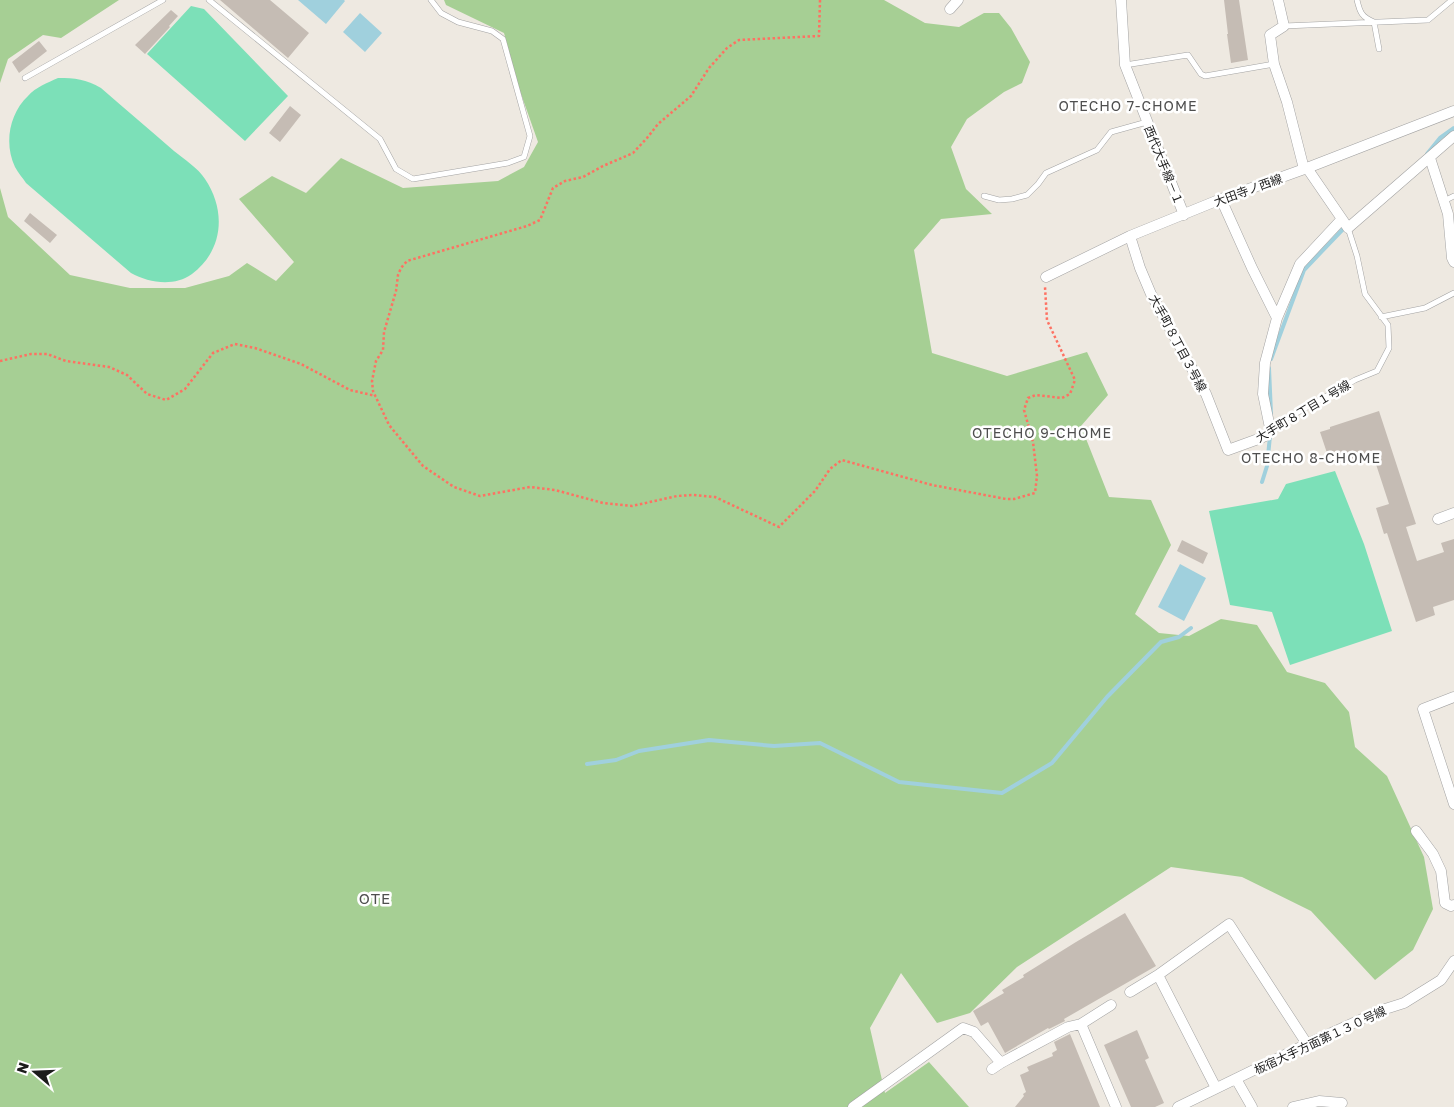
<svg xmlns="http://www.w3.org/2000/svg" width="1454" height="1107" font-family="'Golos Text','Noto Sans JP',sans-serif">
  <rect width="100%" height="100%" fill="#eee9e1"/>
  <path fill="#a6cf94" d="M0 0H119L61 38 43 35 8 59 0 83Z
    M444 0H884L925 23 959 27 984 13H999L1011 28 1030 62 1022 83 1004 92 967 119 951 147 966 189 992 214 941 219 914 250 932 353 1007 376 1087 352 1108 395 1081 426 1109 497 1151 500 1171 545 1135 614 1159 633 1189 636 1221 619 1257 625 1287 672 1325 683 1349 712 1355 747 1387 776 1424 857 1433 909 1413 950 1375 980 1311 911 1242 877 1171 867 1017 967 970 1013 937 1023 901 973 870 1028 885 1093 929 1062 969 1107H0V188L8 217 70 275 130 288H185L229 276 247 263 276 281 294 262 239 199 272 176 306 193 341 158 403 188 498 181 524 167 538 142 520 91 504 33 446 5Z"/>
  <path fill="#7ce0b8" d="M191 6 204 9 288 96 245 141 147 54Z
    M58 78C75 78 86 79 101 88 125 109 150 130 174 151 184 159 198 168 205 179 226 210 224 250 192 274 174 287 149 283 131 273L26 183C23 178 18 173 15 167 4 144 9 114 28 96 36 87 47 83 58 78Z
    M1335 471 1364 544 1392 631 1290 665 1272 612 1230 605 1209 511 1278 499 1286 484Z"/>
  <path fill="#a0d0dd" d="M298 0H344L345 1 326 24Z
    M360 13 382 33 365 52 343 32Z
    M1180 564 1206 578 1184 621 1158 607Z"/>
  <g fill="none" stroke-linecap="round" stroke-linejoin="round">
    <path stroke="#a0d0dd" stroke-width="4" d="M1427 154 1440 138 1454 128
      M1271 359 1304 270 1346 226
      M1269 368 1271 414
      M1262 482 1267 466 1270 436
      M587 764 616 760 639 751 709 740 774 746 820 743 899 782 1002 793 1052 763 1107 697 1161 642 1179 637 1191 628"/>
  </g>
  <path fill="#c5bcb4" d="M220 0H270L309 33 288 58Z
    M1224 0H1239L1248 60 1231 63 1227 34H1228Z
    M171 10 178 16 169 26 170 27 145 54 135 45Z
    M39 41 47 51 19 73 12 62Z
    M290 106 301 115 280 142 269 133Z
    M30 213 57 235 50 243 24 221Z
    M1379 411 1416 524 1406 527 1417 561 1444 552 1441 543 1454 539V600L1433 607 1435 615 1416 622 1387 533 1384 534 1376 508 1389 504 1372 452 1335 464 1331 451 1327 453 1320 432 1330 429V427Z
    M1182 540 1208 553 1203 564 1177 551Z
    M1125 913 1156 966 1064 1019 1065 1021 1049 1029 1048 1028 1005 1053 988 1022 981 1026 973 1011 1004 993 1002 990 1024 977 1023 975 1076 942Z
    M1137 1030 1149 1058 1145 1060 1164 1103 1155 1107H1131L1104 1045Z
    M1070 1034 1100 1107H1015L1024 1096 1023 1094 1026 1092 1020 1075 1029 1071 1027 1067 1053 1056 1052 1053 1057 1050 1054 1042Z"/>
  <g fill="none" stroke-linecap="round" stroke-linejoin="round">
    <g stroke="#a3a3a3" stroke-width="6">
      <path id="lane" d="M209 0 380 139 396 169 413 179 508 163 524 157 530 136 503 39 492 31 458 22 441 13 431 0
        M1357 0C1360 13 1362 17 1374 22L1379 49
        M1284 26 1428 20 1452 0
        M1125 65 1188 55 1201 74 1205 76 1274 64
        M25 78 163 0
        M984 196 999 200 1012 199 1027 195 1038 184 1046 173 1097 150 1111 132 1147 122
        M1444 201 1454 196
        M1381 317 1425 308 1454 293
        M1270 428 1355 380 1377 371 1389 348 1388 325 1365 294 1357 256 1348 228"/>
    </g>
    <g stroke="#a3a3a3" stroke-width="11">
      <path id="street" d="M1121 0 1125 65 1184 215
        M1278 0 1284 26 1270 35 1274 64 1287 102 1304 169
        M950 9 958 0
        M1430 158 1448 214 1452 258 1454 262
        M1307 168 1342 219
        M1221 199 1252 268 1277 318
        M1130 236 1140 268 1151 294 1206 394 1228 450 1261 438 1267 435 1270 428 1263 394 1265 363 1277 318 1300 264 1342 219 1348 228 1454 136
        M1046 277 1130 236 1221 199 1307 168 1454 111
        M1438 519 1454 513
        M1454 697 1423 709 1454 804
        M1416 831 1433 854 1441 871 1445 903 1451 906 1454 905
        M1158 975 1216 1088
        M1130 992 1158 975 1229 924 1307 1044
        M1081 1024 1116 1107
        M992 1069 1001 1063 1068 1027 1081 1024 1111 1005
        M1236 1079 1252 1107
        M853 1107 963 1028 974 1032 1001 1063
        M1178 1107 1307 1044 1382 1010 1404 1003 1441 980 1454 961
        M1293 1107 1319 1101 1342 1103"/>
    </g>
    <path stroke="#fe7162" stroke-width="2.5" stroke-dasharray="2.5 2.5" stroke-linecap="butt" d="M820 0 819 36 739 40 727 48 709 68 691 96 658 124 647 138 633 153 603 166 583 177 565 181 553 188 540 220 527 226 407 261 401 268 398 275 396 291 384 332 383 350 376 361 372 381 373 391 389 425 423 466 454 487 480 496 530 487 555 490 603 503 632 506 677 496 693 495 715 497 779 527 815 491 830 469 842 460 932 485 1006 499H1014L1035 493 1037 476 1033 442 1024 410 1028 398 1036 395 1062 398 1070 394 1075 380 1047 320 1045 287
      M0 361 31 354H47L66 361 109 367 127 375 147 394 166 400 185 389 213 353 235 344 255 348 301 364 350 390 376 396"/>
    <use href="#lane" stroke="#fff" stroke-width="5"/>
    <use href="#street" stroke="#fff" stroke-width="10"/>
  </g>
  <g text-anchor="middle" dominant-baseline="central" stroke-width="5" stroke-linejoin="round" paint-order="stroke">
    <g font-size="12" fill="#1c1c1c" stroke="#fff">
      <text transform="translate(1164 165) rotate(68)">西代大手線－１</text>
      <text transform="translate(1248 190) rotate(-20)">大田寺ノ西線</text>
      <text transform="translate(1178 343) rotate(62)">大手町８丁目３号線</text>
      <text transform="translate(1303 411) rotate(-31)">大手町８丁目１号線</text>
      <text transform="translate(1320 1040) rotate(-25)">板宿大手方面第１３０号線</text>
    </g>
    <g font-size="14" letter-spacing="1" fill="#4f4f4f" stroke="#fff">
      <text x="1128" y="105">OTECHO 7-CHOME</text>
      <text x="1042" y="432">OTECHO 9-CHOME</text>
      <text x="1311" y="457">OTECHO 8-CHOME</text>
    </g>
    <g font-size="15" letter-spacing="1" fill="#4f4f4f" stroke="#fff">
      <text x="375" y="898">OTE</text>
    </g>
  </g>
  <g transform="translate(35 1072) rotate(289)" stroke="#ffffff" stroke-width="4" paint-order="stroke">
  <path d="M0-4L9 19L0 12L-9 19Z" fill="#1c1c1c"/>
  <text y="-8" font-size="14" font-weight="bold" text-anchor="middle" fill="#1c1c1c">N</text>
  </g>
</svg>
